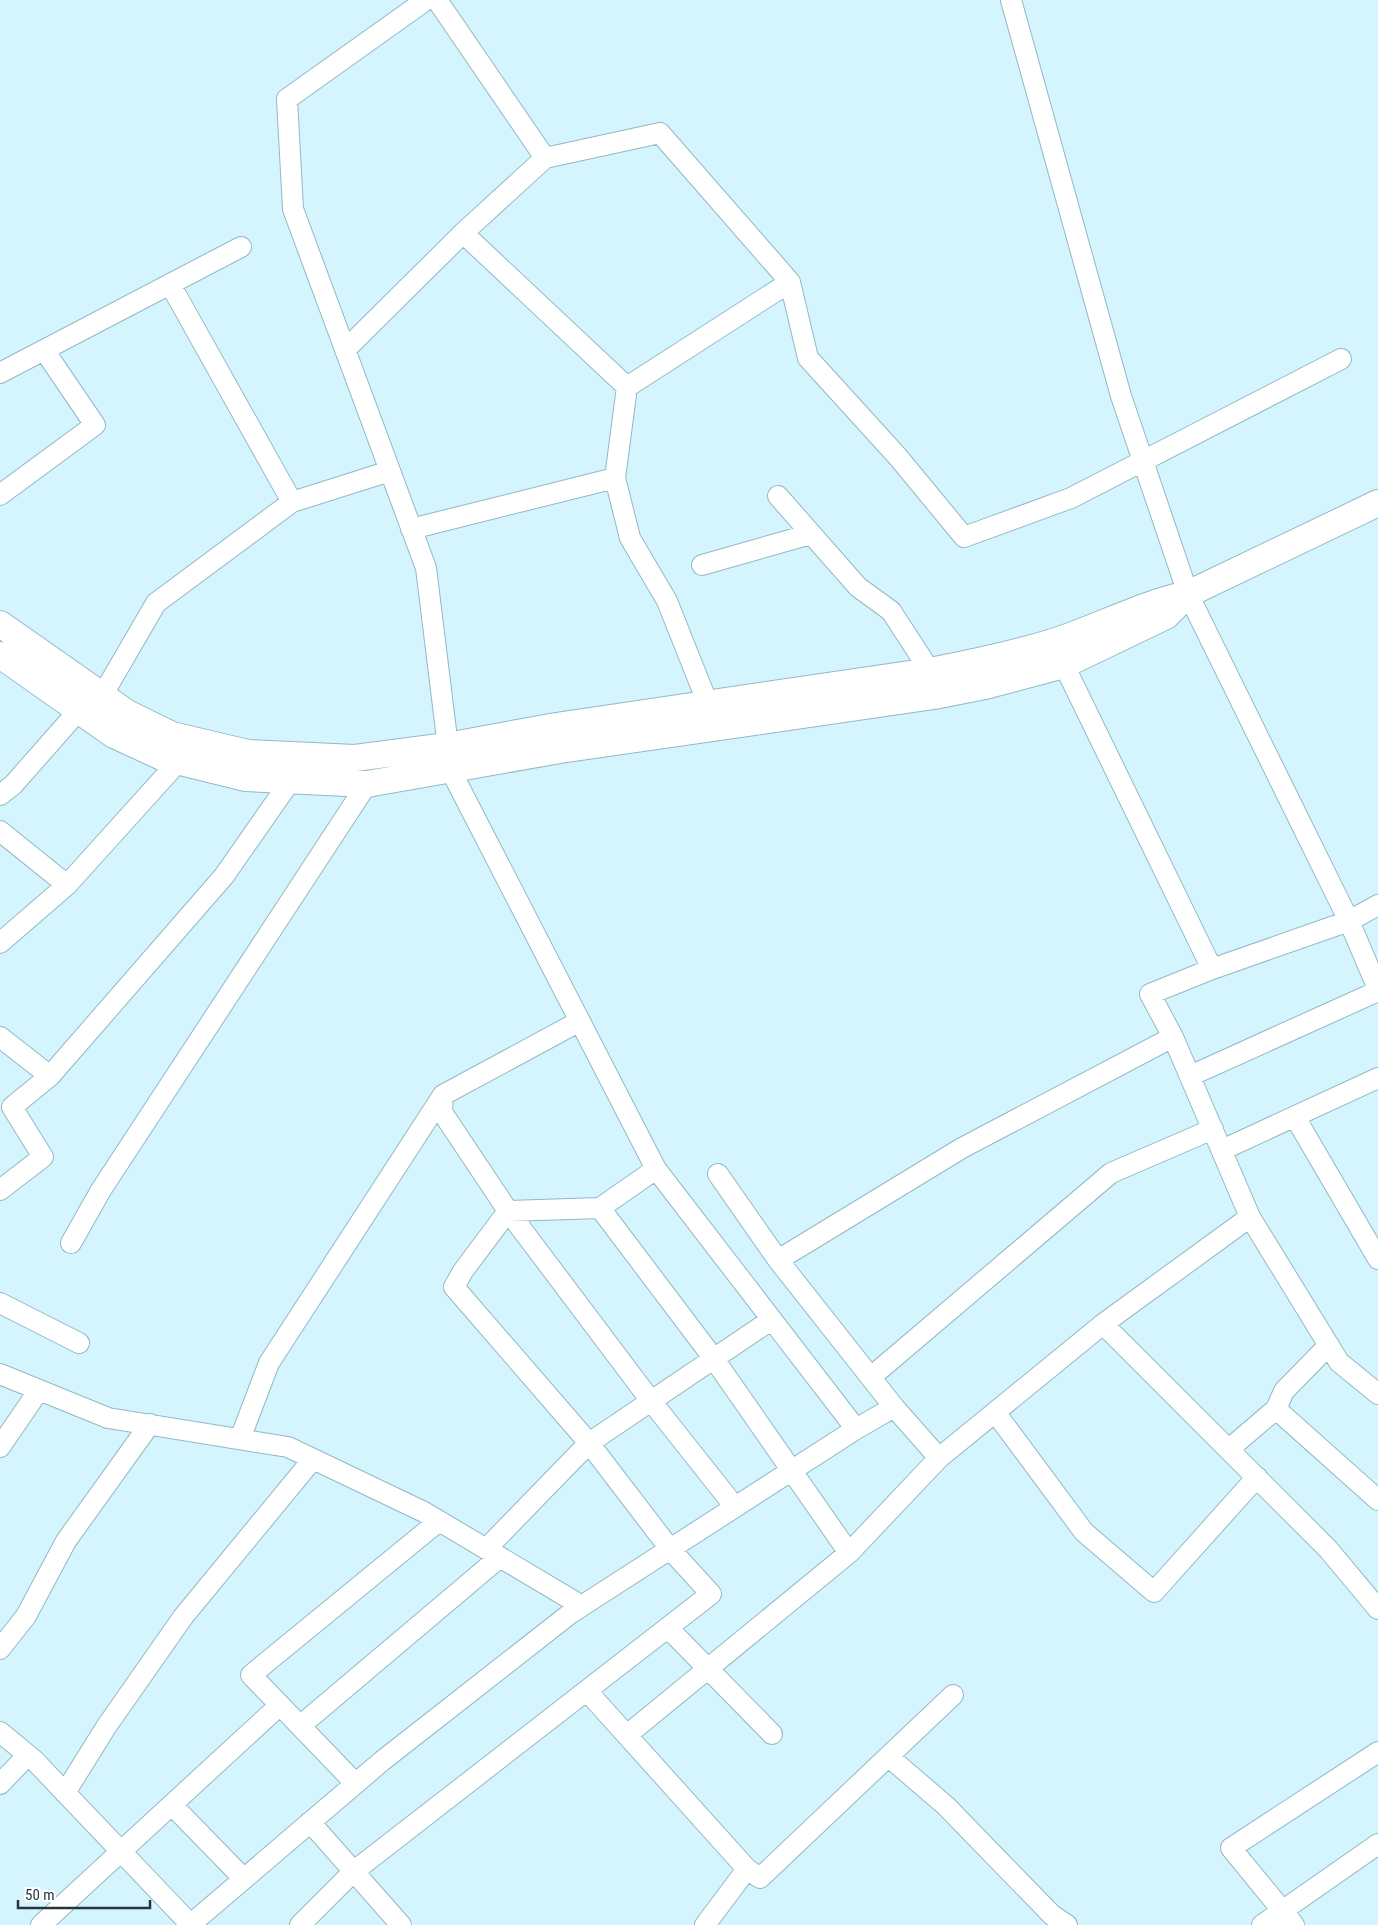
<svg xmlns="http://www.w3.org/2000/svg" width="1378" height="1925" font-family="'Roboto Condensed',sans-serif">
  <rect width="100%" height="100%" fill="#d4f4fe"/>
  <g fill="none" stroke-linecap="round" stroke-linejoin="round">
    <g stroke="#92b9c5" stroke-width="22">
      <path id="minor" d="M1011 0 1121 396 1188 594 1349 921 1378 989
        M545 158 660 133 790 282
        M463 233 627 387 615 478
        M345 350 463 233 545 158 437 0
        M0 373 241 247
        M627 387 790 282 808 358 898 457 964 537 1071 498 1341 359
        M0 495 95 425 44 350
        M778 496 858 587 891 611 930 671
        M292 502 390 471
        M411 529 615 478 630 538 667 601 708 704
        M702 565 811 534
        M1064 665 1212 969 1150 994 1173 1037 1250 1217 1103 1324 1328 1549 1378 1609
        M102 696 156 603 292 502 170 284
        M0 795 13 785 87 701
        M0 831 67 885
        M0 943 67 885 178 762
        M1212 969 1349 921 1378 905
        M0 1037 50 1076 224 876 291 780
        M1190 1076 1378 991
        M443 1095 442 1112 508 1211 651 1401 735 1507
        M1295 1117 1378 1259
        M1222 1150 1378 1078
        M718 1174 778 1260 962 1148 1173 1037
        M0 1190 43 1157 12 1107 50 1076
        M600 1208 714 1359 849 1553 627 1735
        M508 1211 600 1208 656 1169
        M1250 1217 1339 1362 1378 1394
        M71 1243 101 1190 367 784
        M778 1260 894 1407
        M0 1303 79 1343
        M0 1374 108 1418 288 1447 424 1512 582 1606
        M871 1377 1111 1173 1213 1129
        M1276 1409 1378 1500
        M995 1412 1084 1532 1154 1592 1257 1477
        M856 1429 894 1407 939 1458 1103 1324
        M240 1439 269 1363 443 1095 580 1021
        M0 1447 39 1390
        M1229 1449 1276 1409 1284 1391 1329 1345
        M486 1549 589 1443 771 1320
        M849 1553 939 1458
        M668 1628 772 1734
        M0 1649 26 1616 66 1541 150 1424
        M587 1691 747 1869 705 1925
        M300 1726 500 1557
        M0 1732 34 1760 191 1925
        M889 1757 946 1806 1052 1915 1067 1925
        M355 1783 251 1675 439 1521
        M0 1784 28 1755
        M65 1793 106 1727 183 1617 313 1459
        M172 1805 244 1879
        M310 1822 401 1925
        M747 1869 760 1878 953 1695
        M191 1924 382 1761 571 1613 856 1429 656 1169 451 771 426 568 293 209 287 99 426 0
        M41 1925 280 1705
        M300 1925 353 1872 711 1594 670 1549 589 1443 454 1287 463 1271 508 1211
        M1262 1925 1378 1844
        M1294 1925 1231 1848 1378 1752"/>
    </g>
    <g stroke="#92b9c5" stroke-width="28">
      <path id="major" d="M0 624 127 713 172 735 248 753 355 758 447 746 556 726 930 671C972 663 1015 654 1056 641 1101 626 1142 604 1188 594L1378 503
        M0 655 114 735 164 758 245 778 367 784 560 750 934 696 985 686 1064 665 1166 616 1182 600"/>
    </g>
    <use href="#minor" stroke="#fff" stroke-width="20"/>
    <use href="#major" stroke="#fff" stroke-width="26"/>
  </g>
  <path d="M18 1900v8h132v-8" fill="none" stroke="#25353a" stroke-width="2.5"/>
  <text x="25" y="1900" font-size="15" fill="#25353a" stroke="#ffffff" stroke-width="4" paint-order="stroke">50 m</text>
</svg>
